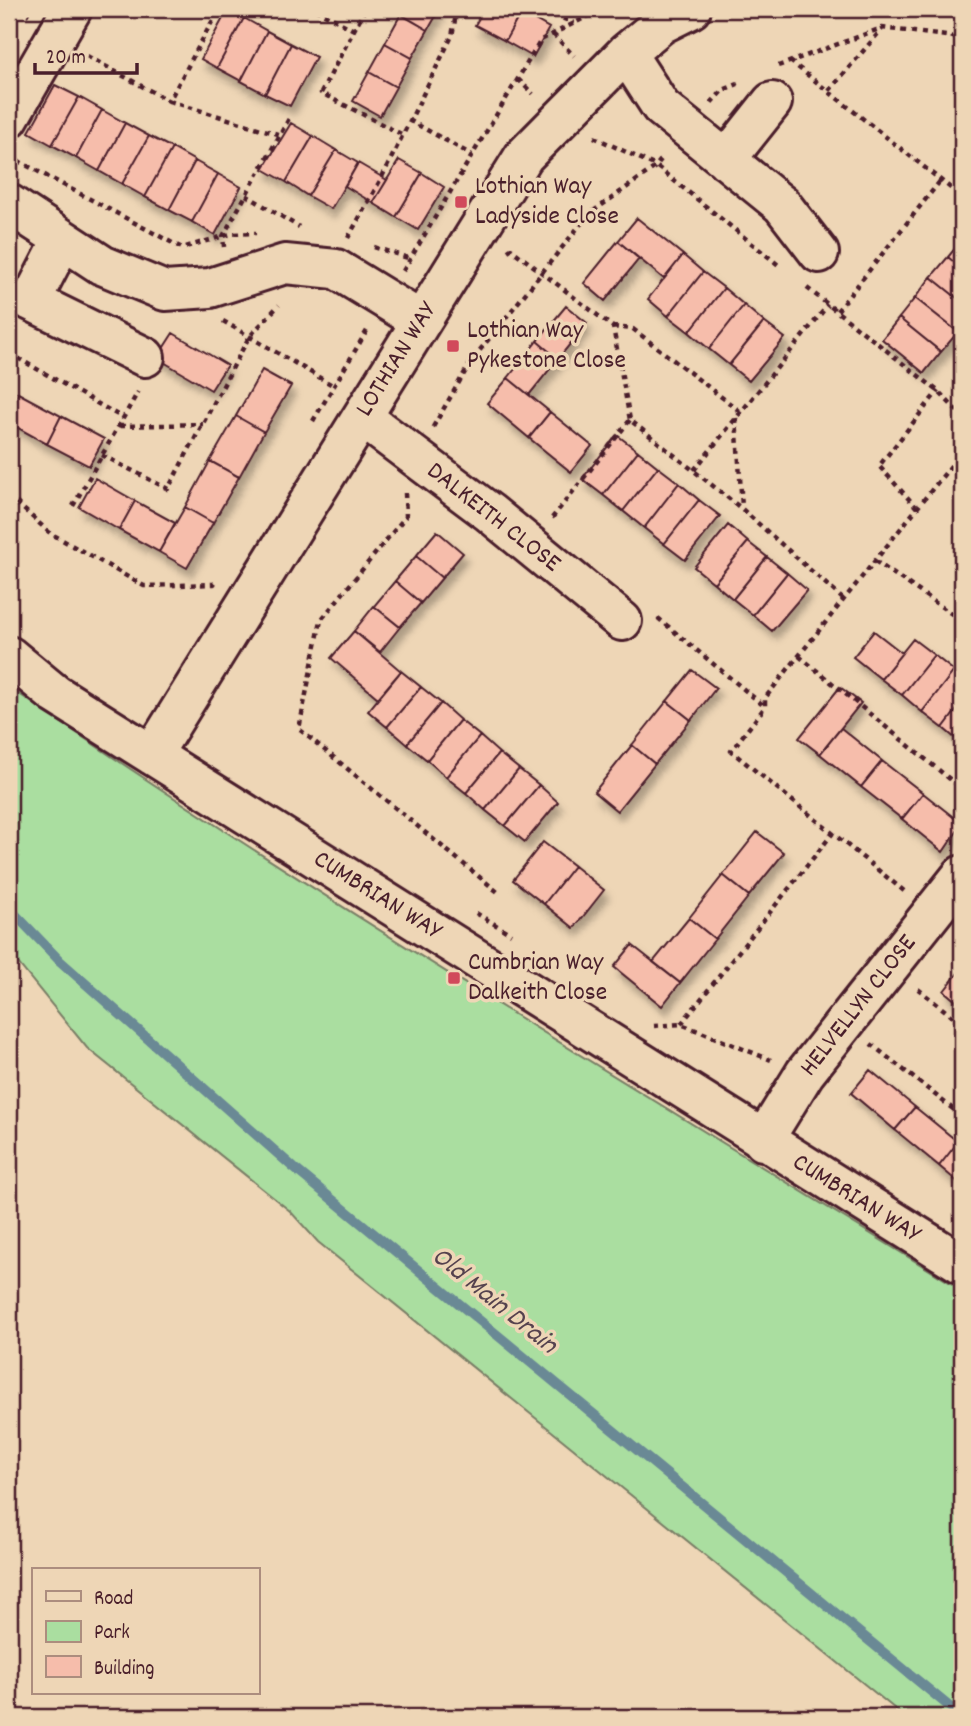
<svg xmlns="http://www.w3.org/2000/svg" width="971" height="1726" font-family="Dekko,sans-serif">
  <defs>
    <filter id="shadow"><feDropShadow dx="4.5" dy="8" stdDeviation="3.5" flood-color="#0004"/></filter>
  </defs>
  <rect width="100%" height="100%" fill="#eed6b6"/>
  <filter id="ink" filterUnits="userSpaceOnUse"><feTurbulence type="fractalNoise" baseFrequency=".0143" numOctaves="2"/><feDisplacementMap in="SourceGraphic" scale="14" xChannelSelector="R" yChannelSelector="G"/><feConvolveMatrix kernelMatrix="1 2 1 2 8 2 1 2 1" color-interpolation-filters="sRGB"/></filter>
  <g filter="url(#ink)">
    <path fill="#aadea0" stroke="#7a7e66" stroke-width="2" d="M9 687C319 900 642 1092 962 1290V1717H905L318 1242 290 1211 87 1048 9 952Z"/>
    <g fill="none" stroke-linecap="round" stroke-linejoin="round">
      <path stroke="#6a8995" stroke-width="10" d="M9 908 60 961 294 1168 962 1717"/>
    </g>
    <path fill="#f6bdab" stroke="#4a1f2b" stroke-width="2" filter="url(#shadow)" d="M228 9 244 18 217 68 201 59Z
      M391 9H440L428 30Z
      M484 9H523L505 41 475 25Z
      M521 12 549 28 533 57 505 41Z
      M401 14 428 30 412 58 385 43Z
      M244 18 267 31 241 81 217 68Z
      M267 31 291 44 265 94 241 81Z
      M385 43 412 58 396 87 369 72Z
      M291 44 316 57 290 106 265 94Z
      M369 72 396 87 380 116 353 101Z
      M55 85 79 97 52 145 29 132Z
      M79 97 102 110 76 158 52 145Z
      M102 110 125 123 99 171 76 158Z
      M125 123 149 136 122 184 99 171Z
      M291 123 313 136 286 182 263 169Z
      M149 136 172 148 145 197 122 184Z
      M313 136 336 150 308 196 286 182Z
      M172 148 195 161 169 210 145 197Z
      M336 150 358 163 331 209 308 196Z
      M399 160 422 173 396 217 373 203Z
      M195 161 218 174 192 222 169 210Z
      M358 163 387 180 373 203 345 186Z
      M422 173 444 187 418 230 396 217Z
      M218 174 241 187 215 235 192 222Z
      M637 218 683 255 664 279 618 241Z
      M962 240V269L948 257Z
      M618 241 639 259 605 301 584 283Z
      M683 255 703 272 668 316 648 299Z
      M948 257 962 269V302L931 277Z
      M703 272 724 288 689 332 668 316Z
      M931 277 962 302V326L958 332 915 298Z
      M724 288 744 305 709 349 689 332Z
      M915 298 958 332 941 352 899 318Z
      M744 305 764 322 729 365 709 349Z
      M566 306 587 323 558 359 537 341Z
      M899 318 941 352 924 373 882 339Z
      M764 322 785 338 749 381 729 365Z
      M173 333 227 365 211 390 157 358Z
      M537 341 558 359 529 395 508 378Z
      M262 370 291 386 264 432 236 416Z
      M508 378 550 412 529 438 487 403Z
      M9 388 18 393 9 411Z
      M18 393 61 416 47 444 9 423V411Z
      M550 412 592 446 571 472 529 438Z
      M61 416 104 439 89 466 47 444Z
      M236 416 264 432 239 477 210 461Z
      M617 435 638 451 603 495 582 479Z
      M638 451 658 467 623 511 603 495Z
      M210 461 239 477 213 523 185 507Z
      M658 467 679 483 644 528 623 511Z
      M95 478 135 501 119 530 79 507Z
      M679 483 699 500 664 544 644 528Z
      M699 500 720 516 685 560 664 544Z
      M135 501 175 523 159 552 119 530Z
      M185 507 213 523 187 568 159 552Z
      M728 525 748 542 714 583 694 567Z
      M437 531 463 553 442 578 416 556Z
      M748 542 767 557 733 599 714 583Z
      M416 556 442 578 421 603 395 581Z
      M767 557 787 573 753 615 733 599Z
      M787 573 807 590 772 631 753 615Z
      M395 581 421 603 400 627 374 606Z
      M374 606 400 627 380 652 354 631Z
      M354 631 401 671 378 698 331 658Z
      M874 631 902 653 881 679 853 657Z
      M913 639 934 655 902 695 881 679Z
      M934 655 954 671 922 712 902 695Z
      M692 670 716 688 691 720 667 701Z
      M401 671 421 687 387 727 368 711Z
      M954 671 962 678V703L943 728 922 712Z
      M421 687 441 703 407 744 387 727Z
      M840 687 861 703 820 754 799 738Z
      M667 701 691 720 655 764 632 745Z
      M441 703 460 720 427 760 407 744Z
      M962 703V744L943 728Z
      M460 720 480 736 446 777 427 760Z
      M841 728 882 761 861 787 820 754Z
      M480 736 499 753 466 793 446 777Z
      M632 745 655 764 617 811 594 792Z
      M499 753 519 769 485 810 466 793Z
      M882 761 923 793 902 819 861 787Z
      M519 769 539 785 505 826 485 810Z
      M539 785 558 802 525 842 505 826Z
      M923 793 962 824 943 852 902 819Z
      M757 832 784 853 749 896 723 875Z
      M543 842 574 866 544 904 513 880Z
      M574 866 604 890 574 928 544 904Z
      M723 875 749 896 715 939 689 918Z
      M689 918 715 939 680 983 653 962Z
      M632 945 680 983 662 1006 614 967Z
      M962 968V1006L944 991Z
      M870 1070 915 1107 895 1130 851 1093Z
      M915 1107 958 1142 939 1166 895 1130Z
      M962 1137V1182L960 1184 939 1166Z"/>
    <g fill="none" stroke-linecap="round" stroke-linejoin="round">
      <g stroke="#4a1f2b" stroke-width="44">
        <path id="minor" d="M626 53 661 107 782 205 819 253
          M9 118 72 9
          M726 160 772 102
          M9 204 102 265 165 291 210 288 285 264 336 269 421 321
          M62 241 31 301 145 357
          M362 417 490 513 622 621
          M9 656 55 694 962 1264
          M152 755 524 156 626 53 661 24 691 9
          M763 1141 805 1073 962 875"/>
      </g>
      <path stroke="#4a1f2b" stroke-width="4.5" stroke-dasharray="5 5" stroke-linecap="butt" d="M19 9 29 15
        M315 9 354 30
        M365 9 321 93 403 135
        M552 9 549 13 574 23
        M553 34 574 56
        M87 56 169 101 219 9
        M790 61 962 197
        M778 66 882 28 962 38
        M518 79 533 94
        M829 91 882 29
        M169 101 281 135
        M711 103 723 90 738 84
        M409 120 472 155
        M594 137 656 166 781 267
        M9 156 182 248 231 234 256 233
        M246 195 299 227
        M348 238 382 177 452 36 457 9
        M224 247 223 236 291 115
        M374 247 411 259
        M508 251 511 249 613 327 630 420 742 509 844 600
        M403 271 541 40 602 9
        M807 288 938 391 962 416
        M837 311 941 180
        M223 321 334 386
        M613 327 633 329 741 412
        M9 353 123 418
        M736 418 742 507
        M313 421 368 329
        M120 426 203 424
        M433 427 472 360 588 215 654 168 664 156
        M102 455 168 489 249 337 279 305
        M951 466 962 474
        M694 470 828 305
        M405 493 406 516 321 620 299 729 499 893
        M9 496 50 533 144 586 214 584 216 581
        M73 506 138 392
        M917 508 879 466 938 391
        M552 518 630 420
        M875 561 962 621
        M658 618 764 706
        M799 656 962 789
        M904 891 731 751 765 707V698L962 452
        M476 913 511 934
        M918 989 962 1024
        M681 1024 833 833
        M654 1026 681 1024 771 1060
        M871 1044 953 1109 962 1098"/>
      <use href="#minor" stroke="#eed6b6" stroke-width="38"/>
    </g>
  </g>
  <g fill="#d1495b" stroke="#eed6b6" stroke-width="2.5">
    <rect x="454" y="195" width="14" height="14" rx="3.5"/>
    <rect x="446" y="339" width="14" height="14" rx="3.5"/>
    <rect x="447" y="971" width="14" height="14" rx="3.5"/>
  </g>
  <g text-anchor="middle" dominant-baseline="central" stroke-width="7" stroke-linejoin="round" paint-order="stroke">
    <g font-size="26" fill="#4a1f2b" stroke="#eed6b6" text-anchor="start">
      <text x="475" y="187">Lothian Way<tspan x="475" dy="30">Ladyside Close</tspan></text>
      <text x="467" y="331">Lothian Way<tspan x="467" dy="30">Pykestone Close</tspan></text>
      <text x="468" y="963">Cumbrian Way<tspan x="468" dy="30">Dalkeith Close</tspan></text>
    </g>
    <g font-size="26" fill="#4a1f2b" stroke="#eed6b6">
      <text transform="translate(397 360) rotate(-58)">LOTHIAN WAY</text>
      <text transform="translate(493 518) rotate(38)">DALKEITH CLOSE</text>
      <text transform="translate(377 896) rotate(32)">CUMBRIAN WAY</text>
      <text transform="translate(859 1006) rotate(-52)">HELVELLYN CLOSE</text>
      <text transform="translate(856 1199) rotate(32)">CUMBRIAN WAY</text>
    </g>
    <g font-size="28" font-style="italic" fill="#55424e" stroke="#eed6b6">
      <text transform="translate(493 1302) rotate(39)">Old Main Drain</text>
    </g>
  </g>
  <rect width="971" height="1726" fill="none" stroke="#eed6b6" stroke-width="35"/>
  <rect x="18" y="18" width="936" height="1691" fill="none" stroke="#4a1f2b" stroke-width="2.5" filter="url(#ink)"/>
  <rect x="32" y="1568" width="228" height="126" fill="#eed6b6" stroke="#ac8d7e" stroke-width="2"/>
  <rect x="46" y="1591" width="35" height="10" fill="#eed6b6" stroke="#ac8d7e" stroke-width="2"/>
  <text x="94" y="1604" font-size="21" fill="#4a1f2b">Road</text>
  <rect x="46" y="1621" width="35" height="21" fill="#aadea0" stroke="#ac8d7e" stroke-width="2"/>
  <text x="94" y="1638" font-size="21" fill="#4a1f2b">Park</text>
  <rect x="46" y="1656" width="35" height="21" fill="#f6bdab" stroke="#ac8d7e" stroke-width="2"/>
  <text x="94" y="1674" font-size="21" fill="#4a1f2b">Building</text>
  <path d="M35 63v10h102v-10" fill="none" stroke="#4a1f2b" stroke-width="3.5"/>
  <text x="46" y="63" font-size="21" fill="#4a1f2b" stroke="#eed6b6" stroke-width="5" paint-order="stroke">20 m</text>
</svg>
